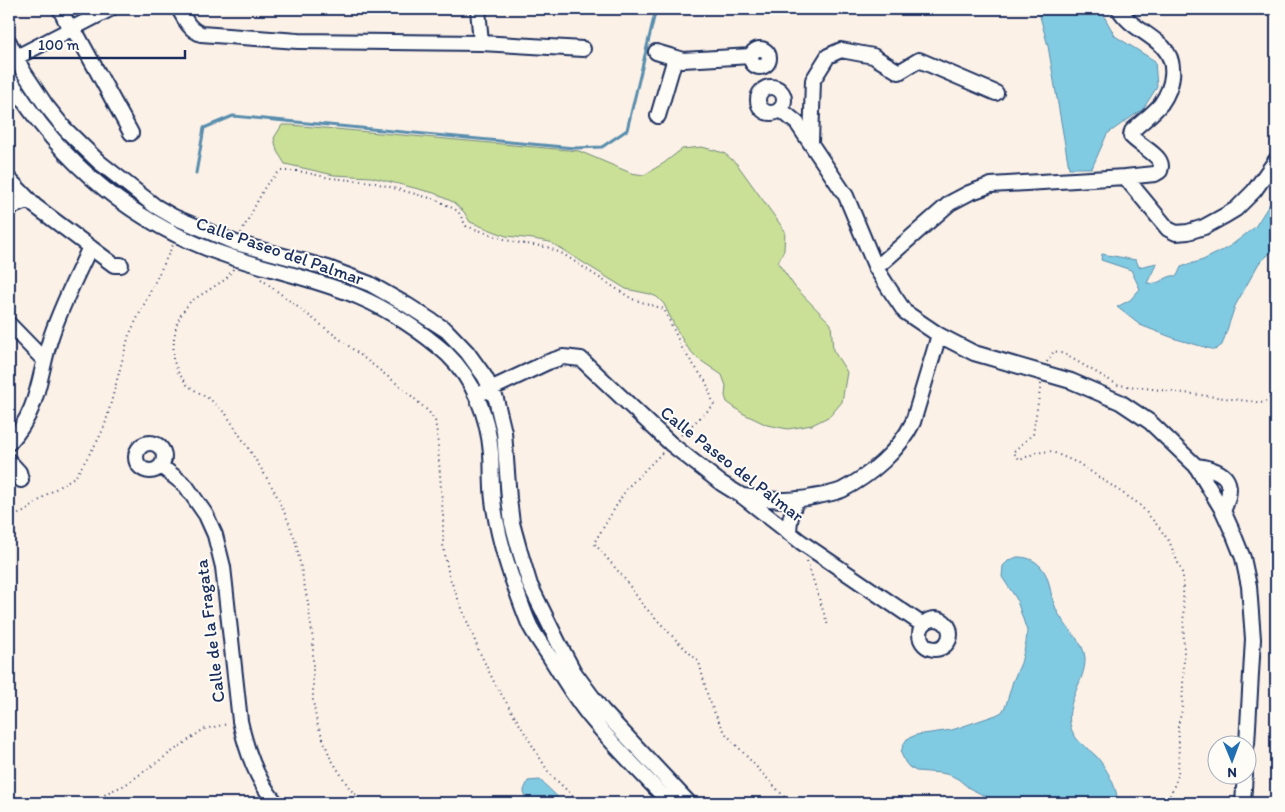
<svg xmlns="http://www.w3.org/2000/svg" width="1285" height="812" font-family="Itim,sans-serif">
  <rect width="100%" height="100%" fill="#fcf1e7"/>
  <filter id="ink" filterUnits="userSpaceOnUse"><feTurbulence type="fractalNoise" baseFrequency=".02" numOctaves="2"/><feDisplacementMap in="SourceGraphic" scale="10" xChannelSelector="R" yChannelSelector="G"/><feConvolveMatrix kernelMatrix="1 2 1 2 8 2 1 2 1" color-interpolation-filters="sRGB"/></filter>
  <g filter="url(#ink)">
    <path fill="#c9e096" stroke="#72887a" d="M282 125H291L579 151 631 173 644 175 664 163 682 149 702 147 724 153 737 164 785 231 784 250 778 263 795 287 831 324 833 350 847 372 842 402 830 416 812 425 788 429 767 425 742 413 727 402 725 396 726 386 722 375 697 358 687 347 675 327 664 304 657 297 650 294 626 289 550 242 533 239 506 236 470 222 464 212 453 202 434 193 371 177 334 175 285 164 277 151 274 138Z"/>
    <path fill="#81cbe2" stroke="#588dad" d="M1038 9H1100L1115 36 1155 61 1157 87 1143 109 1107 134 1092 168H1069L1048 46Z
      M1276 194V248L1259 263 1235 306 1222 345 1215 350 1176 339 1140 325 1117 307 1130 300 1140 289 1131 270 1101 260 1102 254 1136 260 1139 267 1157 263 1147 283C1162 286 1165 274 1177 276L1181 267 1203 260 1229 247 1255 227Z
      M1017 557C1026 557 1034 559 1041 567 1051 579 1049 592 1055 606 1056 610 1059 615 1062 619 1069 632 1084 642 1085 658 1086 680 1066 699 1070 724 1073 741 1086 746 1096 756 1104 765 1113 780 1116 792 1117 795 1117 800 1118 803H1004L983 795 969 788 958 779 950 775 941 773 916 771 909 767 905 762 901 753 903 745 907 739 916 735 952 730 996 715 1002 712 1006 705 1013 681 1021 663 1026 643 1027 631 1016 598 1002 577 1003 566 1008 561Z
      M540 780 564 803H525L524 790 528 781Z"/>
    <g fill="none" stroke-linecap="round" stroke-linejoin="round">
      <path stroke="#588dad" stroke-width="3" d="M196 173 204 128 233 116 574 148 602 147 627 130 656 9"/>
      <g stroke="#1b2f5e" stroke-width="18">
        <path id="minor" d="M60 9 66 21 79 38 131 133
          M179 9C185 19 189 30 201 34L298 41 481 43 583 49
          M478 9 481 43
          M9 42 23 71 45 104 65 129 99 162 155 206 174 217 236 243 328 268 370 284 407 305 446 330 467 352 485 377 496 399 504 432 509 499 512 523 520 552 530 585 559 644 574 672 602 710 689 803
          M751 58a9 9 0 1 1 18 0a9 9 0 1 1-18 0Z
          M656 52 683 60 751 56
          M9 61 110 9
          M9 78C61 165 137 227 234 258 275 271 319 280 359 297 388 309 424 333 447 354 474 380 488 416 491 453 492 469 491 485 493 500 497 532 506 563 517 592 521 603 525 615 530 626 536 637 543 647 550 657 563 678 575 699 591 718 616 748 643 775 670 803
          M758 100a13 13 0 1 1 26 0a13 13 0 1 1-26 0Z
          M780 109 797 123 846 196 876 268 890 290 905 312 939 335 974 353 1071 381 1120 402 1150 422 1196 466 1223 511 1233 533 1243 558 1249 586 1253 639 1247 744
          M658 116 675 58
          M811 143 813 80 828 56 841 50 873 56 899 72 919 60 996 93
          M1125 177 1168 229 1176 233 1188 232 1204 227 1226 215 1236 209 1254 191 1276 160
          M9 179 35 206 114 265H121
          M9 208 29 200
          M876 268 950 203 969 193 991 185 1125 177 1155 174 1160 171C1161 167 1162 166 1160 162 1157 154 1138 144 1131 136L1132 131C1141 122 1153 114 1161 104 1173 87 1178 63 1163 47 1149 33 1129 26 1119 9
          M9 324 44 360
          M484 392 548 362 563 357 581 359 671 444 721 483 742 496 801 542 923 625
          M136 457a14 14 0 1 1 28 0a14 14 0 1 1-28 0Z
          M9 443C39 411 38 379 50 340 60 308 76 278 90 247
          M9 461 19 472 21 480
          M161 466 186 486 206 515 215 535 223 567 240 721C246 749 257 781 276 803
          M1196 466C1226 470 1237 481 1223 511
          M743 496C764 499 787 502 808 498 818 496 832 494 842 490 871 475 899 451 913 422L939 335
          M789 533C789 520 792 510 797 499
          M920 634a15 15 0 1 1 30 0a15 15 0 1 1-30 0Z
          M1243 803 1245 774"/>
      </g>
      <path stroke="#1b2f5e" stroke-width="2" stroke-dasharray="1 4" stroke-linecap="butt" d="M241 233 266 185 280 171H299L330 178 372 182 437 200 458 211 466 226 513 242 547 247 563 254 632 299 664 309 683 350 706 382 714 405 680 436
        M233 269 226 279 190 302 182 313 177 323 174 338 173 359 178 372 188 386 211 400 226 414 259 465 275 492 289 523 296 543 308 603 313 640V701L317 723 330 757 350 789 364 803
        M261 279 341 340 405 390 429 412 435 421 437 433 443 516V545L449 576 479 651 494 682 549 773 580 803
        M1047 362 1054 351 1064 354 1118 385 1137 387 1264 403 1276 392
        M1041 384 1033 434 1013 452 1020 460 1035 453 1050 451 1078 463 1139 504 1158 526 1169 541 1183 575 1184 659 1182 710 1178 726 1179 741 1178 776 1167 803
        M662 453 627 488 594 543 624 578 643 605 677 641 699 662 708 697 716 716 726 734 790 803
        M9 518 26 511 46 495 76 476 98 440 105 425 129 335 173 245
        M807 561 828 626
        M92 803 109 792 125 785 204 729 228 724"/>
      <use href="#minor" stroke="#fdfcf7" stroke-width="14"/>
    </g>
  </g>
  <g text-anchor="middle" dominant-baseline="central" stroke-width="4" stroke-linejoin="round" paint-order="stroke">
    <g font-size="18" fill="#1b2f5e" stroke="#fdfcf7">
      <text transform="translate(280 251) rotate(19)">Calle Paseo del Palmar</text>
      <text transform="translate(732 464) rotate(38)">Calle Paseo del Palmar</text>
      <text transform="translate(210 631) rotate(-97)">Calle de la Fragata</text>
    </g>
  </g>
  <rect width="1285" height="812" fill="none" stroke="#fdfcf7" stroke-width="30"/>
  <rect x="15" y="15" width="1255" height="782" fill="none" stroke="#1b2f5e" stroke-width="2" filter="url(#ink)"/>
  <g transform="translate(1232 760) rotate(179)"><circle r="24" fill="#fdfcf7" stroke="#a3aaba"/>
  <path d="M0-4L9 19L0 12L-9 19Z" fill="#1f6fb2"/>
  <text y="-8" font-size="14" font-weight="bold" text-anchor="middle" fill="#1b2f5e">N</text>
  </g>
  <path d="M30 50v8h155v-8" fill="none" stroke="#1b2f5e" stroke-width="2.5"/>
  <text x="38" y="50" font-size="15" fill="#1b2f5e" stroke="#fdfcf7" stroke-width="4" paint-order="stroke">100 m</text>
</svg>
